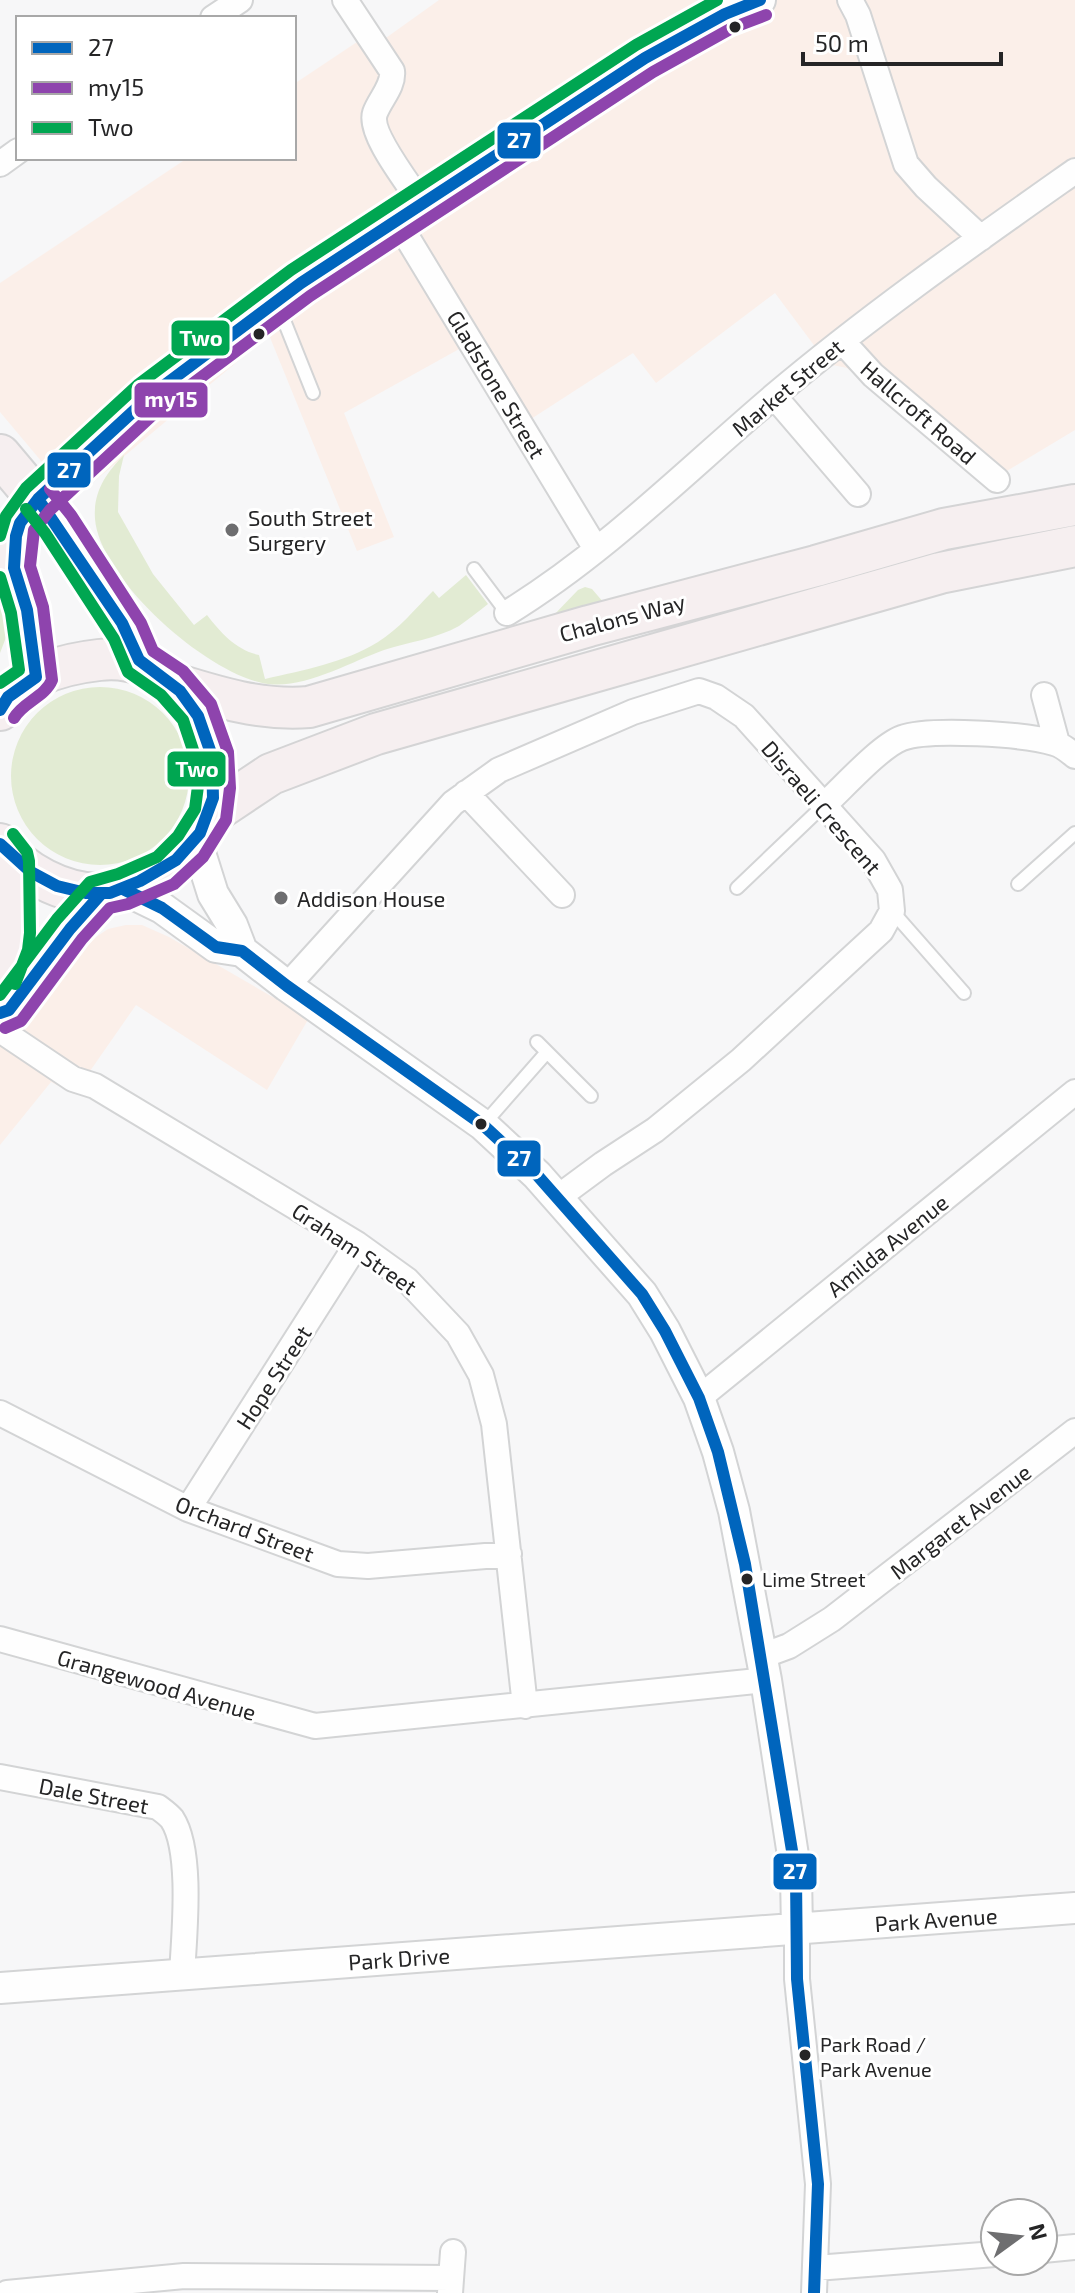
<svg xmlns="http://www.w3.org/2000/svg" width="1075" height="2293" font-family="'Exo 2',sans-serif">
  <rect width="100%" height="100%" fill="#f7f7f8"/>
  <path fill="#fbefe9" d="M439 0H1075V430L987 483 847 368 828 364 775 293 656 383 633 353 531 419 461 348 344 413 394 537 357 551 269 335 73 499 0 412V283L183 161 182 158H294V84L360 40H383Z
    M126 925H142L169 937 309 1018 267 1090 136 1005 74 1094 51 1082 0 1145V1032L27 1020 52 985 93 939 108 929Z"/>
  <path fill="#e2ebd3" d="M124 455 119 476 118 512 153 574 194 625 207 615C221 633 236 650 259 655L265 679C303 670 344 663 378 642 399 629 415 609 433 591L439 598 466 575 488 604C479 611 469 619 459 626 436 639 408 642 384 650 350 662 305 689 268 684 209 676 100 580 95 519 93 492 106 473 124 455Z
    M0 567 10 627 0 653Z
    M585 587 592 589 604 603 551 618 578 590Z
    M11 776a89 89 0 1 1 178 0a89 89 0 1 1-178 0Z"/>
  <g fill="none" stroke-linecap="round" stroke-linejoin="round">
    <g stroke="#d3d4d5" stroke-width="16">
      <path id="service" d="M277 303 313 393
        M474 569 507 613
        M1018 884 1075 833
        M737 888 823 806
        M892 911 964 993
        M537 1042 591 1096
        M483 1125 547 1052"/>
    </g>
    <g stroke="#d3d4d5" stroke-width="28">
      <path id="minor" d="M345 0 392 71C394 86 380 99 375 113 368 133 409 184 421 203
        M850 0 858 15 906 164 926 187 981 238
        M213 18 240 0
        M0 164 18 151
        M396 219 596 549
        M842 341 873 375 997 480
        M774 396 858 494
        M507 613C605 553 687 470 774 396 870 315 973 243 1075 171
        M1044 695 1057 743
        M466 793 562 895
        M823 806C842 789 880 746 902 738 929 728 1026 734 1054 743 1062 745 1069 751 1075 756
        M287 986 453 803 499 770 633 712 699 691 716 697 744 716 873 860 890 890 892 911 881 931 741 1060 655 1130 603 1164 557 1198
        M0 1026 6 1034 73 1079 95 1086 357 1244 407 1280 458 1334 481 1375 494 1424 525 1706
        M699 1398 1075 1092
        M0 1413 188 1509 338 1564 368 1566 509 1554
        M188 1509 357 1244
        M0 1639 315 1726 766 1680
        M762 1656 789 1646 832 1619 1075 1431
        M0 1777 158 1807C162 1810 169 1815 172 1819 193 1851 184 1936 182 1974
        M797 1930V1979L818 2184 814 2293
        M1043 2250 1075 2247
        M816 2268 995 2254
        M7 2293 184 2276 451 2278
        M450 2293 453 2252"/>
    </g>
    <g stroke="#d3d4d5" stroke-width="34">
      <path id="tertiary" d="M14 568C14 547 15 528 28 511 48 484 78 462 102 440 214 337 341 255 468 172 561 111 655 40 760 0
        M196 840 213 894 232 925 242 951
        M123 889 162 908 216 947 242 951 287 986 483 1125 537 1175 642 1294 665 1331 699 1398 718 1452 734 1511 766 1680 796 1875 797 1930
        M0 1988 1075 1908"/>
    </g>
    <g stroke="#d4d4d5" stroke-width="44">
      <path id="primary" d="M0 455 58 524 128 632 140 662
        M0 541C22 585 29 628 36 677
        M172 683C217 697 261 711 309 707L589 626 816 566 944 529 1075 505
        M0 710C19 676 63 664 99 660 132 656 158 668 180 692 200 715 211 738 213 768 214 783 215 803 210 817 196 851 167 869 135 883 124 888 111 894 100 894 62 894 22 872 0 844
        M211 814 271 774 376 734 940 573 1075 546
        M0 978C18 934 14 907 13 861
        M0 1013 9 1010 70 929 101 894"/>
    </g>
    <use href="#service" stroke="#fefefe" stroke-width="12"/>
    <use href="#minor" stroke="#fefefe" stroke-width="24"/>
    <use href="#tertiary" stroke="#fefefe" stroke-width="30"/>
    <use href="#primary" stroke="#f6eff0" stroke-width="40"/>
    <g stroke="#fff" stroke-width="18">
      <path id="bus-1" d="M0 710 8 697 36 677 27 610 14 568 16 536 20 523 38 499 150 396 301 283 645 58 725 14 760 0
        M0 844 31 872 57 886 86 893H110L140 881 176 860 200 833 213 798 212 756 198 716 180 691 139 660 122 623 38 499
        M123 889 162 908 216 947 242 951 287 986 483 1125 537 1175 642 1294 665 1331 699 1398 718 1452 745 1564 796 1875 797 1979 818 2184 814 2293
        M0 1013 9 1010 70 929 101 894"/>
    </g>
    <g stroke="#fff" stroke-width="18">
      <path id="bus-2" d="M14 718C23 702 45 697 52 680L43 607 30 566 34 530 50 510 160 408 310 296 653 72 732 28 766 15
        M5 1028 21 1021 82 939 110 908 128 904 174 884 203 857 226 820 230 788 228 752 211 704 183 671 153 651 141 623 71 515 50 489"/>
    </g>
    <g stroke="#fff" stroke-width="18">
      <path id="bus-3" d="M0 536 6 516 26 488 139 384 291 270 636 45 717 0
        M0 577 11 613 19 670 0 683
        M13 834 27 852 29 861 30 933 28 950 15 984
        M0 995 57 919 90 882 118 874 157 857 178 836 195 809 198 786 196 759 183 720 161 695 128 672 114 639 45 533 26 509"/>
    </g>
    <use href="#bus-1" stroke="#0065bd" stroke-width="12"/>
    <use href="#bus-2" stroke="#8e44ad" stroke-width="12"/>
    <use href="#bus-3" stroke="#00a651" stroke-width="12"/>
  </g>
  <g fill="#252526" stroke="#fff" stroke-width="3">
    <circle cx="735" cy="27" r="7"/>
    <circle cx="259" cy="334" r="7"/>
    <circle cx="481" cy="1124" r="7"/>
    <circle cx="747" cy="1579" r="7"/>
    <circle cx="805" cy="2055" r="7"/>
  </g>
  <g fill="#6e6e70" stroke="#fff" stroke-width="3">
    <circle cx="232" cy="530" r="8"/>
    <circle cx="281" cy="898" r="8"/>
  </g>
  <g text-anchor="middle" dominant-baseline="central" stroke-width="6" stroke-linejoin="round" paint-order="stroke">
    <g font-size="20" fill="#252526" stroke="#fff" text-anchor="start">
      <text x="762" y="1579">Lime Street</text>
      <text x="820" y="2044">Park Road /<tspan x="820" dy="25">Park Avenue</tspan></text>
    </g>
    <g font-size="22" fill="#252526" stroke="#fff">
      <text transform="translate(497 384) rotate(59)">Gladstone Street</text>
      <text transform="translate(787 387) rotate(-40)">Market Street</text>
      <text transform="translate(919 412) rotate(41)">Hallcroft Road</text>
      <text transform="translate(622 617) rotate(-15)">Chalons Way</text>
      <text transform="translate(822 807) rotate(49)">Disraeli Crescent</text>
      <text transform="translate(887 1245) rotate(-39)">Amilda Avenue</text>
      <text transform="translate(355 1248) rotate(34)">Graham Street</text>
      <text transform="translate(273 1377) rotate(-57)">Hope Street</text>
      <text transform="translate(960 1521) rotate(-38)">Margaret Avenue</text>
      <text transform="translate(245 1528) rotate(21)">Orchard Street</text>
      <text transform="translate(157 1684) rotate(16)">Grangewood Avenue</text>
      <text transform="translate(94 1795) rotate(11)">Dale Street</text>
      <text transform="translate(936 1919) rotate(-4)">Park Avenue</text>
      <text transform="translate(399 1958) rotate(-4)">Park Drive</text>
    </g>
    <g font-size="22" fill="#252526" stroke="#fff" text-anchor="start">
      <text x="248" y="517">South Street<tspan x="248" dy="25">Surgery</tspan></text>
      <text x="297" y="898">Addison House</text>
    </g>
  </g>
  <g stroke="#fff" stroke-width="3">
    <rect x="496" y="121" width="46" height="39" rx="8" fill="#0065bd"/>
    <rect x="170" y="319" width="61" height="38" rx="8" fill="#00a651"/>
    <rect x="133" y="381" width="76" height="38" rx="8" fill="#8e44ad"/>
    <rect x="46" y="451" width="46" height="38" rx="8" fill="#0065bd"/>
    <rect x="166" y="750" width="61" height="38" rx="8" fill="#00a651"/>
    <rect x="496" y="1139" width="46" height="39" rx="8" fill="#0065bd"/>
    <rect x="772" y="1852" width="46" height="39" rx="8" fill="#0065bd"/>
  </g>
  <g font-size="22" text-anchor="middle" font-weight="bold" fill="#fff">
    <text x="519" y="148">27</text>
    <text x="201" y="346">Two</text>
    <text x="171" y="407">my15</text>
    <text x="69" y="478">27</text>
    <text x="197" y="777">Two</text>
    <text x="519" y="1166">27</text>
    <text x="795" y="1879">27</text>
  </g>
  <rect x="16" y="16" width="280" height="144" fill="#ffffff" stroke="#a8a8a8" stroke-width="2"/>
  <rect x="32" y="42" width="40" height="12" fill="#0065bd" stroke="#a8a8a8" stroke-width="2"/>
  <text x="88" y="56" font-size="24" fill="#252526">27</text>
  <rect x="32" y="82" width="40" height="12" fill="#8e44ad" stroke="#a8a8a8" stroke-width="2"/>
  <text x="88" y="96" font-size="24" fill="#252526">my15</text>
  <rect x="32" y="122" width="40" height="12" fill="#00a651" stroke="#a8a8a8" stroke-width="2"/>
  <text x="88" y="136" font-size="24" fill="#252526">Two</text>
  <g transform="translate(1019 2237) rotate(75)"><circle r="38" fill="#ffffff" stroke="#a8a8a8" stroke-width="2"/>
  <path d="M0-6L14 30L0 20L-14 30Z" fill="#6e6e70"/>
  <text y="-12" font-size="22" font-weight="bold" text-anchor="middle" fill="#252526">N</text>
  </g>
  <path d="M803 52v12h198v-12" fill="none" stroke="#252526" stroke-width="4"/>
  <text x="815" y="52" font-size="24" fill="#252526" stroke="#ffffff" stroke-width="6" paint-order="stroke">50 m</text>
</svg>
